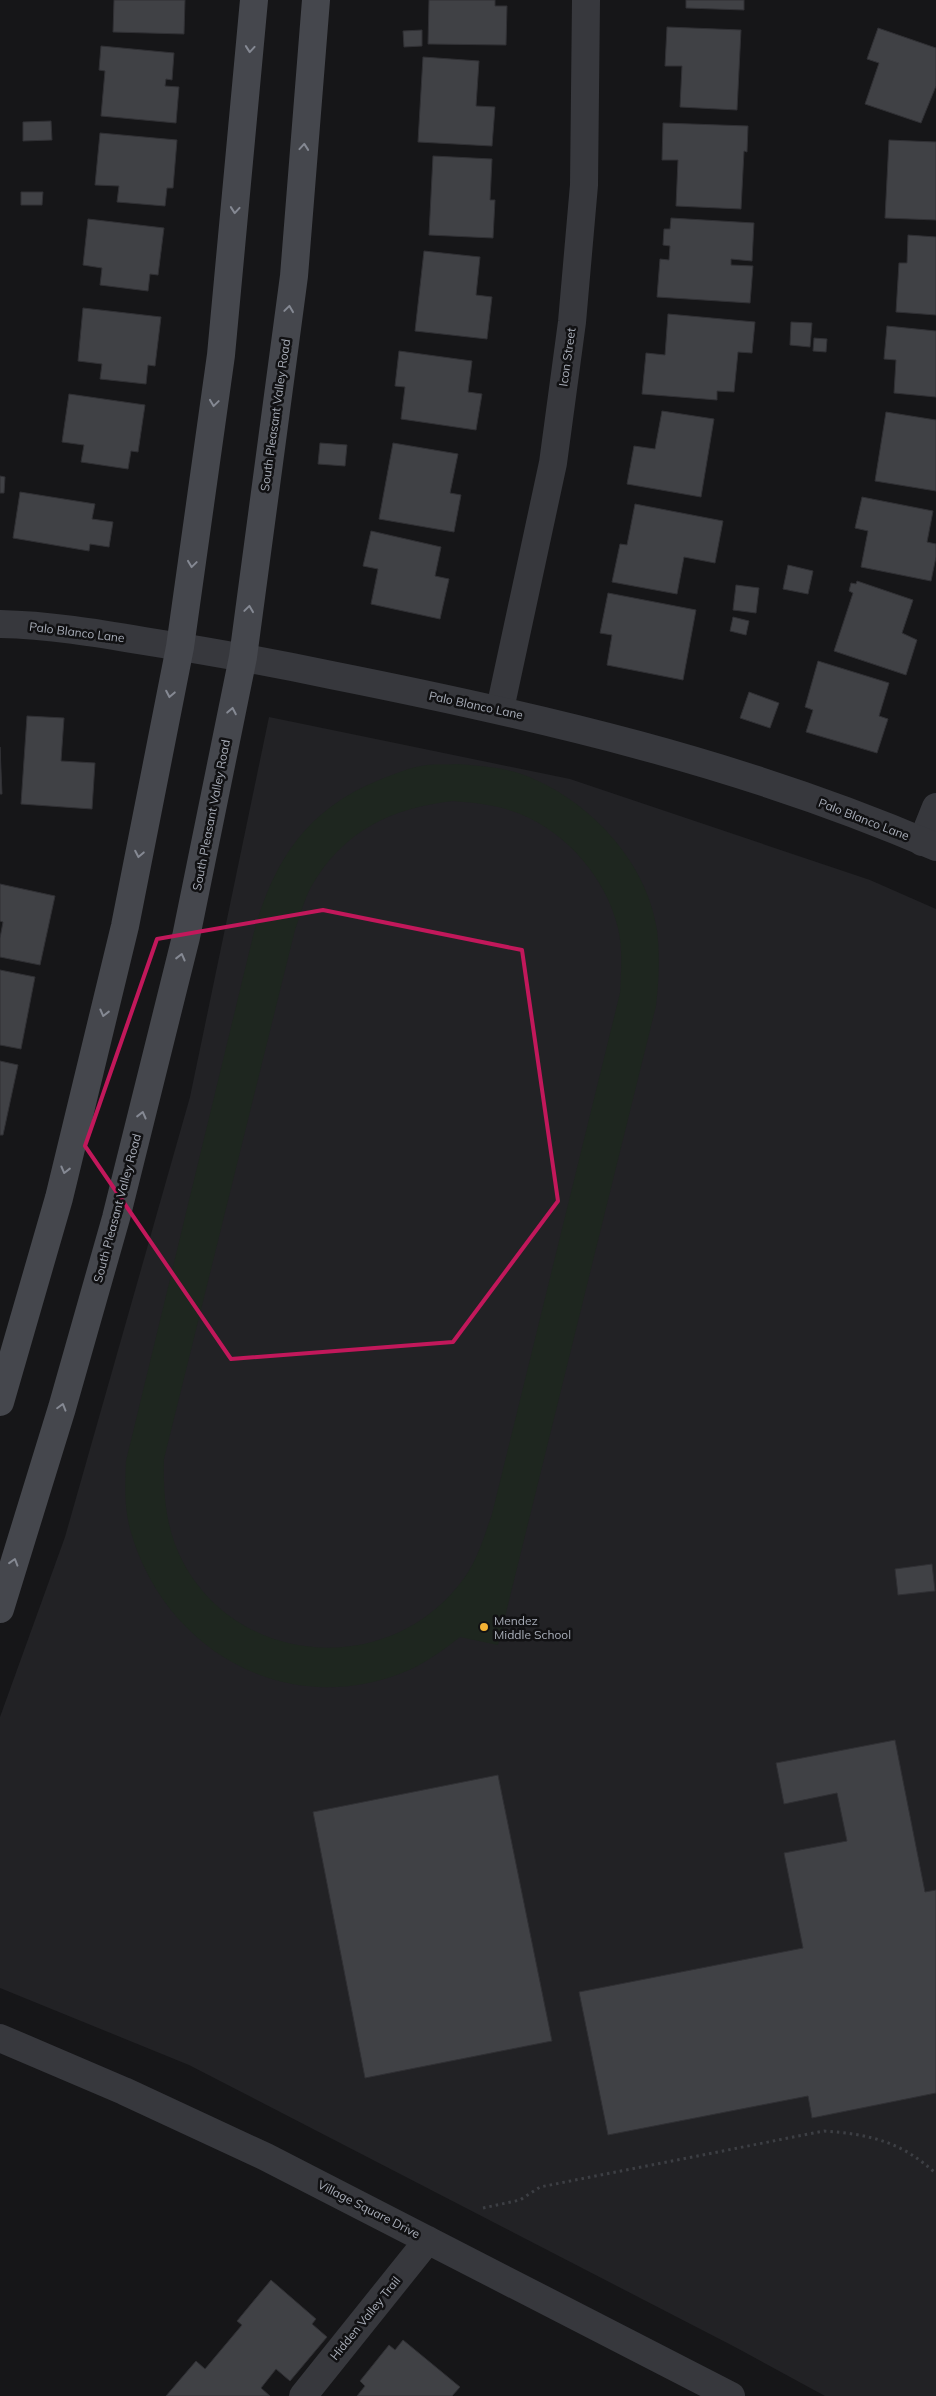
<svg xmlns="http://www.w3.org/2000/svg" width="936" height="2396" font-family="Mulish,sans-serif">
  <rect width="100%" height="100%" fill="#161618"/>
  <path fill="#222225" d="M269 717 570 779 870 880 936 909V2396H825L735 2347 189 2065 0 1988V1717L65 1537 190 1097Z"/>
  <path fill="#1e261f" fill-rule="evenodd" d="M457 764C479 766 503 767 524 775 588 799 647 861 657 930 660 956 659 980 656 1006L498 1645 460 1637C442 1651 423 1665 402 1673 284 1719 163 1649 130 1529 124 1507 125 1484 126 1461L254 932C274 859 308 809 379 780 394 774 411 767 427 765 436 764 447 765 457 764ZM453 801C476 803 499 805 520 814 567 833 606 878 618 928 623 949 621 972 620 993L492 1514C483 1540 476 1565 458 1586 385 1677 238 1666 183 1562 166 1530 163 1495 164 1459L295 930C300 916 304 900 311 887 343 831 391 808 453 801Z"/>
  <path fill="#404145" stroke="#303034" d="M114 0H185L184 34 113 32Z
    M429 0H495V6H507L506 45 428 44Z
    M686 0H744V10L686 8Z
    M667 27 741 30 737 110 680 107 682 66H665Z
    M878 28 936 48V86L921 123 865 104 879 63 867 59Z
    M422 30V46L404 47 403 31Z
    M101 46 174 53 172 80 166 79 165 86 179 87 176 123 101 116 105 71 99 70Z
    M423 57 479 61 476 106 495 107 492 146 418 142Z
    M51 121 52 140 23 141V122Z
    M663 123 748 126 747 152 744 151 741 209 676 206 678 160H662Z
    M100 133 177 140 173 188H167L165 206 117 202 119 186 95 185Z
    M889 140 936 142V220L885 218Z
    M433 156 492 159 490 200H495L493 238 429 235Z
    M21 192H43L42 205H21Z
    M671 218 754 223 752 261 731 259V265L753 266 750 303 657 297 660 259 669 260 670 246 663 245 664 229H670Z
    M88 219 164 228 158 275 150 274 148 291 100 285 102 268 83 265Z
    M908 235 936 237V315L896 312 899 263H907Z
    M424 251 480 257 476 295 492 297 487 339 415 331Z
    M83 308 161 317 155 366 148 365 146 384 100 379 102 364 78 361Z
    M668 314 755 322 752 353 738 352 734 392 717 391V400L642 394 646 353 665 355Z
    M791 322 812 323 810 347 790 345Z
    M887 326 936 331V397L894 393 896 360 884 359Z
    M814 338 827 339 826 352 813 351Z
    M399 351 472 361 468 392 482 394 476 430 401 419 405 387 395 386Z
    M69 394 145 405 138 452 131 451 128 469 81 462 84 445 62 442Z
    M662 411 714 419 701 497 627 484 634 446 655 449Z
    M886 412 936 420V491L875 481Z
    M320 443 347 445 345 466 318 464Z
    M393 443 458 454 450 493 461 495 454 532 379 519Z
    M0 476 5 477 4 493H0Z
    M20 492 95 504 92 519 113 522 109 547 90 544 89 551 13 538Z
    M862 497 933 511 927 542 936 544V557L931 581 861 567 868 531 855 528Z
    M635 504 723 521 715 563 684 557 677 594 612 582 620 544 627 545Z
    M371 531 441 547 435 576 449 579 440 619 371 604 378 569 363 566Z
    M788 565 813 571 808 594 783 589Z
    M857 581 913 600 902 633 917 640 906 675 834 651 853 593 849 591 851 583 856 584Z
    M736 585 759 588 756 613 733 610Z
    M608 593 696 610 683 680 607 665 612 635 600 633Z
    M733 617 749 621 746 635 730 631Z
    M818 661 889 683 879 716 888 719 877 753 806 732 813 710 805 707Z
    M749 692 779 703 770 728 740 718Z
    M27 716 64 718 61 761 95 763 92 809 21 804Z
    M0 747 2 794H0Z
    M0 884 55 896 40 965 0 957V938L3 922 0 921Z
    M0 970 35 977 21 1049 0 1045Z
    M0 1061 18 1065 3 1135H0Z
    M932 1564 935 1591 898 1595 895 1569Z
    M895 1740 925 1892 936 1890V2093L812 2118 808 2096 608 2135 579 1992 803 1948 784 1853 847 1841 837 1793 784 1804 776 1763Z
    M498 1775 552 2041 365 2078 313 1812Z
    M271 2280 316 2319 312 2324 327 2337 290 2381 276 2369 261 2388 270 2396H166L196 2361 205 2369 242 2325 237 2321Z
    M403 2340 460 2387 452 2396H357L365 2386 360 2381 389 2345 395 2350Z"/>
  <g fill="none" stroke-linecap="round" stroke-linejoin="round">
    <path stroke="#3d3f44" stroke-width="3" stroke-dasharray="2.5 4" stroke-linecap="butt" d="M483 2208 520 2200 540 2187 824 2131C869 2134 903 2142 936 2174"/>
    <path stroke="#37383d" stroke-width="28" d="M500 709 553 463 572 322 584 185 586 0
      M922 842 936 807
      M0 2038 124 2091 266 2157 731 2396
      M303 2396 428 2240"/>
    <path stroke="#37383d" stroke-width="28" d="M0 624C49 625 97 633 144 641 207 651 269 662 331 675 537 716 742 763 936 847"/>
    <path stroke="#45474d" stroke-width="28" d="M0 1402 59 1198 125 926 180 647 221 355 254 0
      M0 1609 62 1408 116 1218 186 937 243 657 294 276 316 0"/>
  </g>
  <defs><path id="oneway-chevron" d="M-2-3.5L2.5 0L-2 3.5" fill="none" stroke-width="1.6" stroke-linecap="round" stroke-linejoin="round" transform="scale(1.25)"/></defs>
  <g stroke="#858993">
    <use href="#oneway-chevron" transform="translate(250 49) rotate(95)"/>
    <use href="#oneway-chevron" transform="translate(304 147) rotate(-85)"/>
    <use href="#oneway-chevron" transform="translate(235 210) rotate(95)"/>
    <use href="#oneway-chevron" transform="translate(289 309) rotate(-82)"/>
    <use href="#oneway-chevron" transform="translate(214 403) rotate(98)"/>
    <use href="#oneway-chevron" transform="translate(192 564) rotate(98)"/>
    <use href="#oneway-chevron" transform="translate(249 609) rotate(-82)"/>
    <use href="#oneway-chevron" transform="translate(170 694) rotate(101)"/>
    <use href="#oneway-chevron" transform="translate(232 711) rotate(-79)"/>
    <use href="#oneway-chevron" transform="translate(139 854) rotate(101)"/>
    <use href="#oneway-chevron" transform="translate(181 957) rotate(-76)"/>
    <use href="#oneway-chevron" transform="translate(104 1013) rotate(104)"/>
    <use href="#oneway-chevron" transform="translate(142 1115) rotate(-76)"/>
    <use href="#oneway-chevron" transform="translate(65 1170) rotate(104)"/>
    <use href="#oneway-chevron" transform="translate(62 1407) rotate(-74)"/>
    <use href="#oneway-chevron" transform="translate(14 1562) rotate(-73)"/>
  </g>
  <path fill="none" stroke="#c2185b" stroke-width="4" stroke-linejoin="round" d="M323 910 522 950 558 1201 453 1342 231 1359 85 1146 157 939Z"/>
  <circle fill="#f2b134" stroke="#111113" stroke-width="2" cx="484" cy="1627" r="5"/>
  <g text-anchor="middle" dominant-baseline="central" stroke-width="5" stroke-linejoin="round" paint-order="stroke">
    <g font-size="12" fill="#a8adb8" stroke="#111113">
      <text transform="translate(567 357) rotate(-82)">Icon Street</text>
      <text transform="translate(275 415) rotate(-82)">South Pleasant Valley Road</text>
      <text transform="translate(77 632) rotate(7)">Palo Blanco Lane</text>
      <text transform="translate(476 705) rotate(12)">Palo Blanco Lane</text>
      <text transform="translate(211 815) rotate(-79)">South Pleasant Valley Road</text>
      <text transform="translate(864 819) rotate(21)">Palo Blanco Lane</text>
      <text transform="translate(117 1208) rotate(-75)">South Pleasant Valley Road</text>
      <text transform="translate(369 2209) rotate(27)">Village Square Drive</text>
      <text transform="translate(365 2318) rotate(-51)">Hidden Valley Trail</text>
    </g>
    <g font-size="12" fill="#a8adb8" stroke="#111113" text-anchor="start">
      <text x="494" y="1620">Mendez<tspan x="494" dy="14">Middle School</tspan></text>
    </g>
  </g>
</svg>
